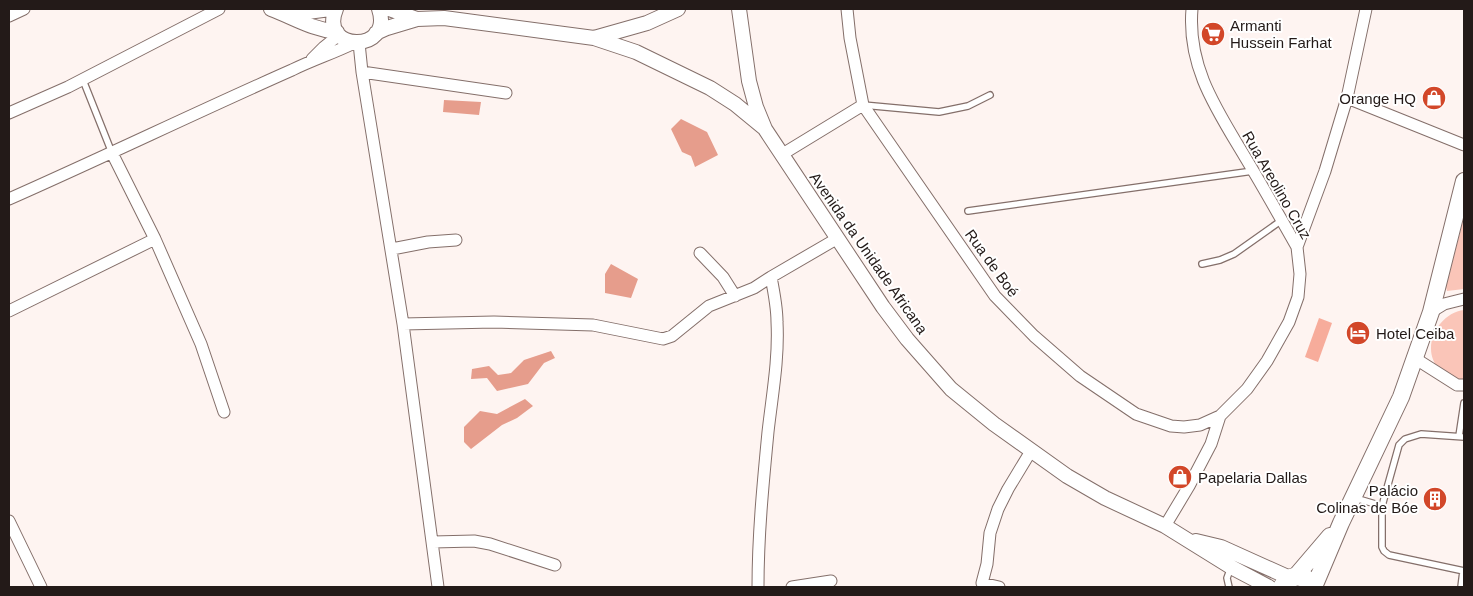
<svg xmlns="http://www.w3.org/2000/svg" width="1473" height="596" font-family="Helvetica,sans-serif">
  <rect width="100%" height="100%" fill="#fef4f1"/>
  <path fill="#fac5b8" d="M1464 217V289L1447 291 1446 287Z
    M1464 310V382C1458 382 1455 379 1450 376 1447 374 1443 372 1440 370 1419 349 1438 313 1464 310Z"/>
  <path fill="#e69d8c" d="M444 100 481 102 479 115 443 112Z
    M681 119 707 132 718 155 695 167 691 156 682 152 671 129Z
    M611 264 638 279 631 298 605 293V274Z
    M551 351 555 358 544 363 528 384 497 391 487 378 471 379 472 369 489 366 498 375 511 373 524 360Z
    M525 399 533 406 517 418 502 425 471 449 464 442V427L480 411 497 414Z"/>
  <path fill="#f7ac9b" d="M1319 318 1332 323 1318 362 1305 357Z"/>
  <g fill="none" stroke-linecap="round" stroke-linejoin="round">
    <g stroke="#846f6a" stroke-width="8">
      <path id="service" d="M83 80 112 153
        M863 105 939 112 968 106 990 95
        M968 211 1253 171
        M1202 264 1220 260 1234 254 1282 220
        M1459 436 1464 403
        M1464 437 1421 434 1405 439 1399 445 1382 506V547L1384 551 1389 555 1464 571
        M1355 498 1382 506
        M1229 587 1227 578 1231 567
        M1461 587 1463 571"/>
    </g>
    <g stroke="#846f6a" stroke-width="13">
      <path id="minor" d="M847 9 850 38 863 105 995 296 1034 336 1080 376 1136 414 1171 426 1184 427 1200 425 1220 416
        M9 16 24 9
        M359 43 362 72 403 324 438 587
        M312 59 324 47 339 35
        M362 72 506 93
        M1347 98 1464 145
        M9 113 68 87 219 9
        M112 153 155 239 201 344 224 412
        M781 155 863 105
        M9 199C104 157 197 112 292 70 312 60 334 53 354 43
        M1297 247 1325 171 1347 98 1366 9
        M392 249 428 242 456 240
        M700 253 723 277 735 296
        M9 311 155 239
        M1431 312 1444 304 1464 299
        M403 324 494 322 593 325 663 339 672 336 709 306 754 288 771 277
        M1416 359 1457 385H1464
        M9 521 41 587
        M1165 526 1189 486 1211 444 1220 416 1247 389 1267 361 1289 322 1298 297 1300 274 1297 247C1280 217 1263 187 1245 157 1217 110 1187 67 1192 9
        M433 542 474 541 490 544 555 565
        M758 587C758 535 763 484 768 432 772 396 779 359 777 322 777 307 774 292 771 277L838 238
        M792 587 831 581
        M999 587 982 583 987 564 990 533 998 509 1008 489 1031 451"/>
    </g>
    <g stroke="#846f6a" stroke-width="16">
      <path id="tertiary" d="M271 9C295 18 311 29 337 32
        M336 9C318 52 394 54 379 9
        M389 9 417 19
        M739 9 749 81 756 107 765 129 883 307 907 339 951 389 994 424 1067 476 1105 498 1165 526 1231 567 1269 587
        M290 16 300 13 330 9
        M376 33 387 28 417 19 444 18 594 38 636 52 710 88 735 104 763 127
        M594 38 647 23 678 9
        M1196 541 1221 547 1290 578"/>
    </g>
    <g stroke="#846f6a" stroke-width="18">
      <path id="secondary" d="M1295 577 1330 536
        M1314 587 1341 523 1401 397 1431 312 1464 181"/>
    </g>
    <g stroke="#846f6a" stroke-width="19">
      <path id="primary" d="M1282 587C1291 573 1304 573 1314 587"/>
    </g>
    <use href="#service" stroke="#fff" stroke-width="5.5"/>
    <use href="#minor" stroke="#fff" stroke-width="11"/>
    <use href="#tertiary" stroke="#fff" stroke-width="14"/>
    <use href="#secondary" stroke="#fff" stroke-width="16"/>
    <use href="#primary" stroke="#fff" stroke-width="18"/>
  </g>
  <defs>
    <g id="supermarket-disc" transform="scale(1.25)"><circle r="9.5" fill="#d24729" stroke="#fff"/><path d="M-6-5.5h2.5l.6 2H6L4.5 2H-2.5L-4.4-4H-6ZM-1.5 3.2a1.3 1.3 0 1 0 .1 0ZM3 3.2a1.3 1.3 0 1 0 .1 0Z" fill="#fff"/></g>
    <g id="shop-disc" transform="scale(1.25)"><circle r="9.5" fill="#d24729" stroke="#fff"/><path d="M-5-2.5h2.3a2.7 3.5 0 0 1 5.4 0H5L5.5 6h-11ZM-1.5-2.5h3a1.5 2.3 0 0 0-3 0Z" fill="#fff"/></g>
    <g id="hotel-disc" transform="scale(1.25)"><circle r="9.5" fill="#d24729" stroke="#fff"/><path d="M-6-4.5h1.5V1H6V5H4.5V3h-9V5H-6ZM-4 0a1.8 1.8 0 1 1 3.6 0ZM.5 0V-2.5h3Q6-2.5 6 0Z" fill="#fff"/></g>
    <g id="building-disc" transform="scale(1.25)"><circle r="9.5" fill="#d24729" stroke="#fff"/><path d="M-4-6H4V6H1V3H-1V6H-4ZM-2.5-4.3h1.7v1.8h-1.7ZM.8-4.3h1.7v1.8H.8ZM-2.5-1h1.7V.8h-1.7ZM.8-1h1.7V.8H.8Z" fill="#fff"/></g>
  </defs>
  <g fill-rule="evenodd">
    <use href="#supermarket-disc" x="1213" y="34"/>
    <use href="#shop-disc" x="1434" y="98"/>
    <use href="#hotel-disc" x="1358" y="333"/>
    <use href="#shop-disc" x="1180" y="477"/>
    <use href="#building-disc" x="1435" y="499"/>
  </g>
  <g text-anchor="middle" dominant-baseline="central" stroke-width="4" stroke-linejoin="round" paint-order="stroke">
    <g font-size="15" fill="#231a18" stroke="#fff" text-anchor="start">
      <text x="1230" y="25">Armanti<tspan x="1230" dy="17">Hussein Farhat</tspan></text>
      <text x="1416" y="98" text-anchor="end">Orange HQ</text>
      <text x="1376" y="333">Hotel Ceiba</text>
      <text x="1198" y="477">Papelaria Dallas</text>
      <text x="1418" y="490" text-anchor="end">Palácio<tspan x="1418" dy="17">Colinas de Bóe</tspan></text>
    </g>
    <g font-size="15" fill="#231a18" stroke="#fff">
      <text transform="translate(1277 185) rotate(60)">Rua Areolino Cruz</text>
      <text transform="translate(869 253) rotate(55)">Avenida da Unidade Africana</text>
      <text transform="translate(992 263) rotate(54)">Rua de Boé</text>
    </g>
  </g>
  <rect width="1473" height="596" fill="none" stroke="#231a18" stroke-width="20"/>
</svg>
